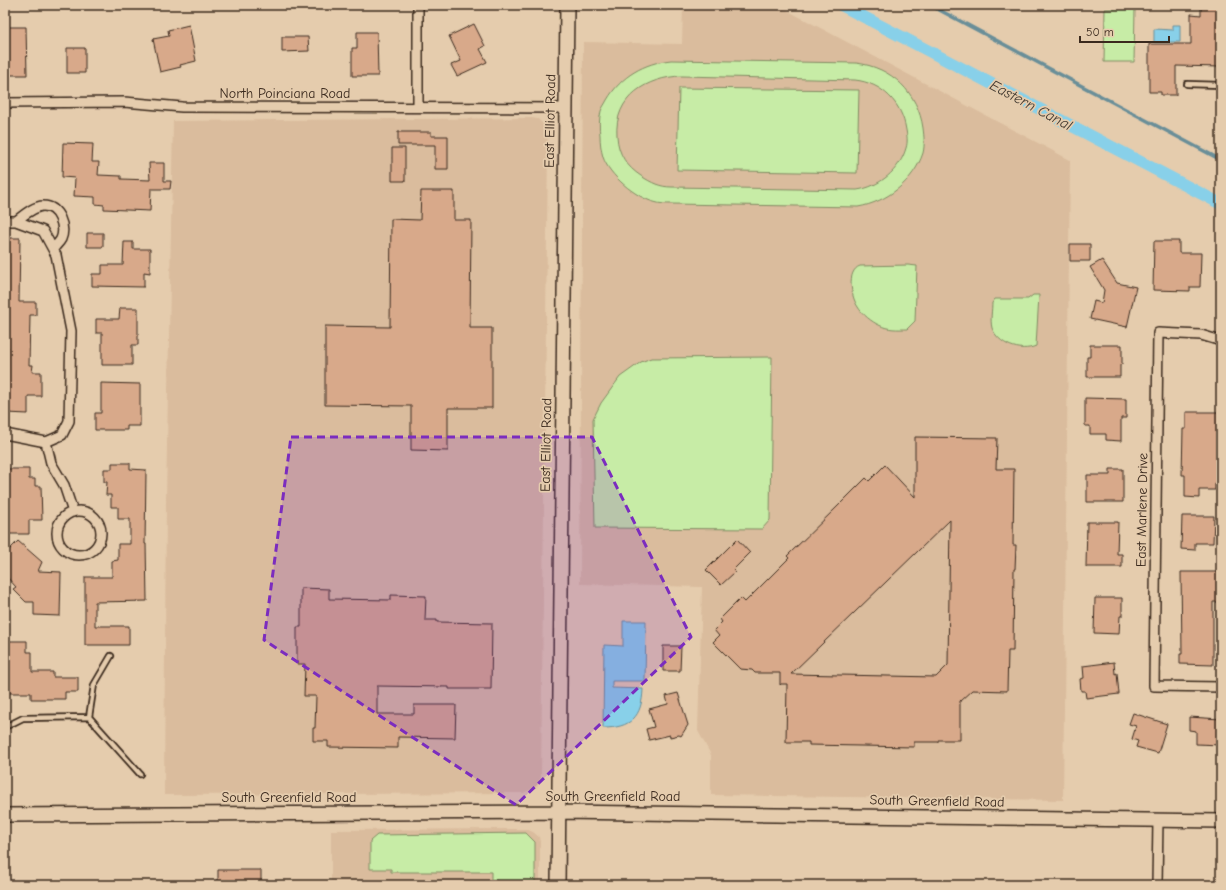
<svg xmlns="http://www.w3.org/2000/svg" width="1226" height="890" font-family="'Comic Neue',sans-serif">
  <rect width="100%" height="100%" fill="#e5ccad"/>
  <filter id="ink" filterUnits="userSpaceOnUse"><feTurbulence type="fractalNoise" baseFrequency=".025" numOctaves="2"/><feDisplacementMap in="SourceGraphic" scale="8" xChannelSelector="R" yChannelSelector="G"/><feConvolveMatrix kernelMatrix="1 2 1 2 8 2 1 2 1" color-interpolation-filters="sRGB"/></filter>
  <g filter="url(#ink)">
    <path fill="#dabc9d" d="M683 5H777L1070 160 1063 800 711 795V755L698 731 702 587 580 584 583 42 682 44Z
      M531 118 538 119 545 126 547 133 548 143 541 777 539 783 537 787 523 793 164 795 166 500 173 121Z
      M526 829 533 832 539 837 540 842V885H331V830Z"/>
    <path fill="#c7eca6" stroke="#818b62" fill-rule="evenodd" d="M1135 8 1134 62H1104L1105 9Z
      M671 60 856 63C892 67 918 93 923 128 924 136 925 145 923 153 914 181 887 202 858 207L672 204C666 204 660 204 654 202 635 197 609 175 603 157 601 150 600 142 600 135 599 128 599 119 601 111 602 108 605 104 607 100 621 76 644 63 671 60ZM682 76 855 80C882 83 902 103 906 130 907 135 908 142 906 148 900 170 879 187 857 190L672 187C660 187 652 183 641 176 627 167 618 154 617 136 614 97 647 77 682 76Z
      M679 88 859 90 857 173 677 170Z
      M908 265 917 266 915 321 907 329C898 329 888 330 879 325 872 322 862 314 858 307 851 297 846 271 860 266Z
      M1033 295H1039L1036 346C1020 353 998 344 992 328 990 320 992 310 992 303L995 299H1028Z
      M772 357 770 520 762 529 595 528 593 419 601 403 620 377 641 362 651 358Z
      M526 833 535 842V885H498V881L491 880V872H391V869H370V841L377 835Z"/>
    <path fill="#88d0e9" stroke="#698e98" d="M1173 25H1180V42H1154V29L1173 30Z
      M623 621H646L645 681H612V688L643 689C642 717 631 728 603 728L604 645 623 646Z"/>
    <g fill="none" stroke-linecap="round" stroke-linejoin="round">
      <path stroke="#698e98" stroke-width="3.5" d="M930 5 1221 160"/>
      <path stroke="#88d0e9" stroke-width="12" d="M841 5 1221 204"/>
    </g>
    <path fill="#d8a98a" stroke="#3b2a1e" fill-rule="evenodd" d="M1201 5H1221V67L1176 66V95H1161V92H1149V44H1191V14L1201 15Z
      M474 24 485 46 480 49 487 62 457 76 451 65 461 61 449 36Z
      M189 25 196 61 180 65 181 67 160 72 153 39 169 36 168 30Z
      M5 27H26L27 75H5Z
      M357 32H377L378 76H352V48H357Z
      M282 37H308L309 51 282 52Z
      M67 48H85V73H67Z
      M398 132H431V136H448V169H435V145H398Z
      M63 143 93 144 92 162H99L98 175 121 176V179L150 180 149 163H164V181H171L170 189H151L150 211 104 209V205L95 204V197L74 196 75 178 62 177Z
      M392 148H405V181H392Z
      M421 191H454V220H471L470 328H492V408H448V451L411 450V406L325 405V326L390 327 391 219 420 220Z
      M87 233H103V247H87Z
      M5 238H20L19 302H36V315H30L29 365H33L32 372H41V396H28V414L7 413 8 347H5Z
      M1154 241H1179V253H1201L1200 287H1190V291L1153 290Z
      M124 242H133V249H150V273L144 272V287L92 286V274H102V265H123Z
      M1070 244H1090V261H1070Z
      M1102 260 1117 283 1136 287 1127 327 1090 319 1094 301 1102 303 1104 290 1090 267Z
      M120 308H138V345H132V365H102V333H96V319H119Z
      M1090 345H1122V364L1120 365V377H1087V357H1090Z
      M101 383 140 384V426H127V430H95V413H101Z
      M1085 398 1126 399V418H1121V441L1106 440V434H1090V426H1085Z
      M1186 412H1219V455H1221L1220 482H1215V490H1199V498L1185 497V475H1182L1183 429H1186Z
      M915 437 997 438 996 469H1014L1013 545H1016L1015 569H1014L1013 651H1008L1007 691 972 690 960 701V740H938V742H914V747L809 745V742H786L787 684H781L780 685V673H755L752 670 740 669 713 642 719 636 714 630 722 622 720 619 741 598 745 602 789 558 787 556 838 506 866 478 869 481 885 465 915 497ZM950 520 948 665 936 677 791 674Z
      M112 463H130V469L146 470 145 544H146L147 601 95 602V626H129V645H85V577H112V561L118 560V544H130V519H118V507H111V495H106L107 482H104V469H112Z
      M5 469H29V479H35V486H41L42 520H29V534H5Z
      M1110 469H1123V502H1087V475H1110Z
      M1182 516H1214L1213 543H1195V550L1181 549Z
      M1087 522H1118L1117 554H1122V567H1086Z
      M737 539 750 553 733 570 735 572 721 585 706 570Z
      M18 541 42 562 38 571 61 572 60 616 34 615V602H26L13 589 16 587 6 576 7 552Z
      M1181 572H1220V602H1213V665L1180 664V654H1182Z
      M301 588 329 589V599L391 600V595L426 596 425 620H437V622L492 623 491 689H449V687L377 686V714H414V705H456L455 738 398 737V748L328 747V741H313V728H315L316 696H304L305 664H297V627H301Z
      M1095 598H1122V616H1120L1119 634 1094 633Z
      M9 641H27V652H32V672H53V677H78V692H65V699H31V693H9Z
      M663 646H681L680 671H663Z
      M1114 662 1115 674 1117 673 1119 694 1086 698 1085 691H1081L1080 679 1084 678 1083 666Z
      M678 693 688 725 681 736 679 735 670 737V735L649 740 646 729 654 727 649 709 668 704 666 696Z
      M1133 713 1167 724 1158 753 1136 747 1138 741 1132 739 1136 726 1129 724Z
      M1189 717 1221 719V745L1196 744V731L1189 730Z
      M218 870H261V885H218Z"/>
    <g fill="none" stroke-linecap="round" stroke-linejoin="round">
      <g stroke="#3b2a1e" stroke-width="8">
        <path id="service" d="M1187 84 1221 85
          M89 717 94 685 111 656
          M5 727 23 718 89 717 140 774"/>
      </g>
      <g stroke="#3b2a1e" stroke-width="12">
        <path id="minor" d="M418 5V107
          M5 103 124 102 182 107 566 108
          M5 221H16L43 231 56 255 71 331 69 421 62 435 46 442 5 434
          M16 221C23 216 34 206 43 206 59 206 66 227 61 239 59 243 55 246 53 249
          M1221 341 1201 335 1158 333 1154 686 1221 687
          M46 442 51 463 64 485 73 512
          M57 533a22 22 0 1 1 44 0a22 22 0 1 1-44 0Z
          M1157 885 1158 820"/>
      </g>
      <g stroke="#3b2a1e" stroke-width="16">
        <path id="secondary" d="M5 815 559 812 1221 821
          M558 885 567 5"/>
      </g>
      <use href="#service" stroke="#e5ccad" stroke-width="4.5"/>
      <use href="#minor" stroke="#e5ccad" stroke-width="9"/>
      <use href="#secondary" stroke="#e5ccad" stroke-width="13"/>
    </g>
  </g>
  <path fill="#7b2cbf" fill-opacity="0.2" stroke="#7b2cbf" stroke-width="3" stroke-dasharray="8 5" stroke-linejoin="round" d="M291 437H592L691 637 516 805 264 640Z"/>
  <g text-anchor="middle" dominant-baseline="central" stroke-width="3.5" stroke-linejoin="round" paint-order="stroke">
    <g font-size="14" fill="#3b2a1e" stroke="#e5ccad">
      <text x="285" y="93">North Poinciana Road</text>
      <text transform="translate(550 121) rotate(-89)">East Elliot Road</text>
      <text transform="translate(546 445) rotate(-89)">East Elliot Road</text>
      <text transform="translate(1142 510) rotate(-89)">East Marlene Drive</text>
      <text x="613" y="796">South Greenfield Road</text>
      <text x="289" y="797">South Greenfield Road</text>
      <text transform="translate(937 801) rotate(1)">South Greenfield Road</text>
    </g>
    <g font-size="15" font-style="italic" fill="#433b32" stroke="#e5ccad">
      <text transform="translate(1031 105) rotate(28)">Eastern Canal</text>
    </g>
  </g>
  <rect width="1226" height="890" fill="none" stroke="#e5ccad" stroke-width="20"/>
  <rect x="10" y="10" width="1206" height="870" fill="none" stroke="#3b2a1e" stroke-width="1.5" filter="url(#ink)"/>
  <path d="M1080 36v6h89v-6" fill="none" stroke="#3b2a1e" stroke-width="2"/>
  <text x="1086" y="36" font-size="12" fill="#3b2a1e" stroke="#e5ccad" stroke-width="3" paint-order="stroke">50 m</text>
</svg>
